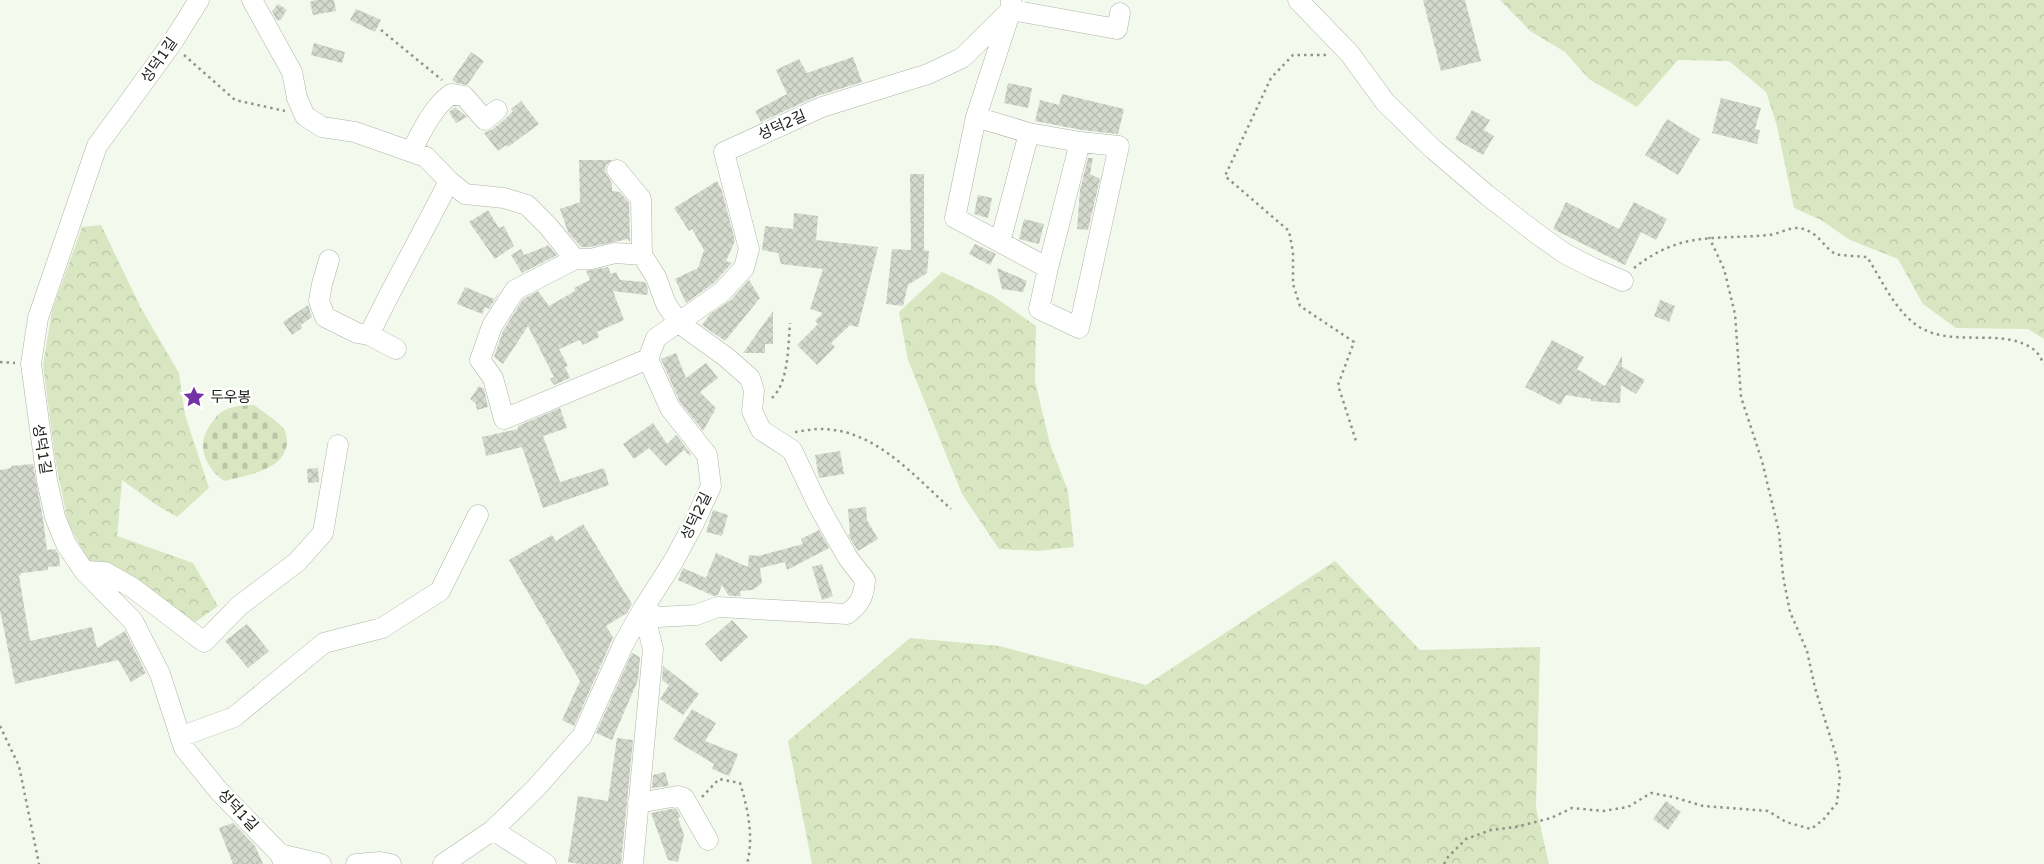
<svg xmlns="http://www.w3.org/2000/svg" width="2044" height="864" font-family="'Varela Round','Noto Sans KR',sans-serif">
  <defs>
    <pattern id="forest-crowns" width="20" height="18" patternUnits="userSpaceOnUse" patternTransform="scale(1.25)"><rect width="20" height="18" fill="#d8e6c1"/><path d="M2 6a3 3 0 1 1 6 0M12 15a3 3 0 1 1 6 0" fill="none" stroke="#b9c5a5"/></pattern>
    <pattern id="cemetery-stones" width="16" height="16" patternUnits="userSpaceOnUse" patternTransform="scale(1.25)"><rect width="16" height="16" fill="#d8e6c1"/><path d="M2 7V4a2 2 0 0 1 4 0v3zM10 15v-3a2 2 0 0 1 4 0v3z" fill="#b9c5a5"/></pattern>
    <pattern id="building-cross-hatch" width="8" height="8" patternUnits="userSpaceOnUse" patternTransform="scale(1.25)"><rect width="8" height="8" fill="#d4d9cd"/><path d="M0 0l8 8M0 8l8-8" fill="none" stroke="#b6bab0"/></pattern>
  </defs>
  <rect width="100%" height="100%" fill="#f4f9ed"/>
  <path fill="url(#forest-crowns)" d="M1500 0H2044V339L2028 329 1956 328 1923 304 1898 259 1850 240 1821 220 1794 208 1777 126 1766 92 1729 61 1678 60 1637 107 1589 79 1565 52 1530 31Z
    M101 225 141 308 179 373 185 415 209 488 177 517 155 504 122 480 117 536 193 563 218 606 194 623 92 567 68 523 56 464 43 365 52 311 82 227Z
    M942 272 993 296 1036 326 1035 381 1050 444 1068 491 1074 547 1038 551 999 549 962 494 908 360 899 312Z
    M1335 561 1420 650 1540 647 1536 808 1549 864H812L788 741 910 638 999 646 1146 685Z"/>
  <path fill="url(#cemetery-stones)" d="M254 405C262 411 279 422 284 429 287 435 288 443 286 448 280 471 244 476 224 481 203 465 195 443 213 421 215 419 217 415 220 413 230 406 243 405 254 405Z"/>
  <path fill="url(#building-cross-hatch)" d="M315 0H334L336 11 313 15 310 2Z
    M1423 0H1465L1481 61 1441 71Z
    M278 4 287 10 281 19 277 21 272 11Z
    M356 9 381 20 375 32 350 20Z
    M314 43 345 52 342 63 311 55Z
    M471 52 484 61 467 85 456 83 452 80Z
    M853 57 862 82 817 96 761 122 755 111 787 94 776 70 799 59 807 73Z
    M1008 83 1032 88 1028 108 1004 103Z
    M1062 94 1124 109 1118 134 1082 130 1035 121 1040 100 1059 105Z
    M1721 98 1761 108 1755 129 1760 130 1757 144 1712 133Z
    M521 101 539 124 508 147 506 145 498 151 484 133 493 129 505 119 513 111 511 109Z
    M455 107 467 117 456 123 449 112Z
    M1472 110 1490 120 1484 130 1494 136 1483 155 1455 139Z
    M1667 119 1700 139 1678 175 1645 155Z
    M1088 158H1093L1090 174 1100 179 1088 230 1077 229 1080 190Z
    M579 160H612L606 165 605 172 612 183V191L620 192 629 203 630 242 628 239 590 247H581L568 232 560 209 580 202Z
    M910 174H924V250L929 251 927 273 908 285 903 306 886 304 892 249 911 250Z
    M717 181 722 191 735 241 726 261 732 263 714 283 686 303 675 279 698 268 704 250 692 229 689 231 674 208Z
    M978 195 992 198 988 218 974 214Z
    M1566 202 1619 229 1634 202 1667 219 1656 240 1641 232 1625 265 1553 229Z
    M488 210 499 228 504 226 514 246 495 259 469 222Z
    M794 213 818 216 816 240 878 247 858 327 850 325 831 343 835 347 817 365 797 345 818 324 815 321 823 313 810 309 823 269 781 264 778 253 762 250 765 226 793 229Z
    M1024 219 1044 224 1039 244 1019 239Z
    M547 244 557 255 522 273 511 255 521 249 524 255 547 246Z
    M975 244 996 254 990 265 969 254Z
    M608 267 611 274 616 272 620 280 645 282 648 289 647 295 613 291 624 320 597 332 599 337 583 345 580 340 559 349 568 366 565 367 570 378 554 385 550 379 554 377 528 326 503 364 494 357 503 331 523 299 538 291 549 306 575 291 574 288 590 280 586 271Z
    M997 268 1027 281 1023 292 1002 289Z
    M749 280 760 298 725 341 702 325 710 314 731 300Z
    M465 287 494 299 500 291 489 309 485 307 482 314 457 304Z
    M1660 300 1675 306 1669 322 1654 316Z
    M308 305 312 317 301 325 302 328 292 335 283 322Z
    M773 311V344H765V353H743Z
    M1552 340 1584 357 1577 369 1605 386 1622 356V367L1645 380 1636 394 1621 385 1620 403 1591 401V399L1566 395 1560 405 1525 387Z
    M676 353 686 378 706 363 718 378 700 392 716 408 703 431 680 402 661 359Z
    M479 386 484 389 488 407 477 410 476 404 470 399Z
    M560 408 567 428 543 436 560 482 604 468 609 485 543 508 522 447 486 456 482 437 518 429V426Z
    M653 423 667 444 676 435 691 454 690 456 684 450 666 466 649 448 634 459 623 444Z
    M840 451 844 474 819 478 815 455Z
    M33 464 43 519 47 550 55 549 59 555 60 566 48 567V570L21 573V575L19 576 30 641 92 627 97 648 125 631 146 673 131 682 118 660 15 684 0 610V470L11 468V466Z
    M318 468 319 482 308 483 307 469Z
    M866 507 867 520 878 539 858 551 848 535 850 534 848 509Z
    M713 510 728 515 722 536 706 532Z
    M583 524 632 604 627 613 606 626 613 637 612 640 574 726 562 720 580 681 509 560 552 535 556 541Z
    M819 530 829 548 787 570 785 562 760 568 762 583 753 590 740 591 741 596H729L722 585 718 595 714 596 678 580 683 568 706 578 716 553 748 567 749 555 758 556 803 544 801 539Z
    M822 564 833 596 822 600 812 567Z
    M732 620 748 637 721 662 705 644Z
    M247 624 269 651 248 668 225 641Z
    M632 653 640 657 638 680 612 740 596 733Z
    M663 666 699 694 683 715 660 699 669 685 662 680Z
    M692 709 716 723 705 741 738 754 729 776 712 769 714 764 673 739Z
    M617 738 633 740 621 864H580L568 862 578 796 608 801Z
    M665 772 669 786 652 788 653 775Z
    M1666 801 1681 812 1668 830 1653 819Z
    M676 808 681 817 678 818 684 835 678 862 668 860 651 813Z
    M233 823 255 846 263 864H233L219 828Z"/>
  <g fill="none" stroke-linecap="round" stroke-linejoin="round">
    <g stroke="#afb4a8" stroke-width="21">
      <path id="minor" d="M199 0 172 43 97 146 38 318 31 364 47 480 55 517 66 544 84 571 133 621 160 674 184 748 218 790 280 854 284 864
        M252 0 292 72 297 98 305 116 322 127 355 132 426 157 449 181 465 194 504 198 527 205 548 226 575 259
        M1298 0 1350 54 1385 102 1433 149 1487 195 1536 233 1564 253 1593 268 1623 281
        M976 117 1029 133 1080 142 1119 146 1079 328 1039 309 1048 268 955 218 976 117 1011 10 1117 29 1120 13
        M411 152C422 131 432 108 451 94L464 96 485 120 497 110
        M617 170 641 199 642 255
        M1000 242 1029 133
        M329 260 322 284 319 301 325 317 357 333 369 335
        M1048 268 1080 142
        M396 349 369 335C394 283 423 233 449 181
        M84 571 105 572 133 588 204 642 239 606 297 562 323 533 338 445
        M643 609 658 617 696 615 718 607 847 614C860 604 864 597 865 580L848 558 818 505 792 450 761 430 752 411 754 391 750 378 726 357 679 323 666 304 656 277 642 255 615 253 591 259H575L515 290 492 326 480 360 493 378 504 419 648 359
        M180 737 234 717 324 643 382 628 440 591 478 515
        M638 803 678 796 684 798 708 840
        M493 830 546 864
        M280 854 321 864
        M356 864 380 862 391 864
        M443 864 493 830 535 789 582 736 624 643 643 609 673 562 694 523 711 486 707 455 670 408 648 359 656 338 722 292 744 268 749 249 724 152 822 107 928 74 962 58 1011 10V0
        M633 864 653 649 643 609"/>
    </g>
    <path stroke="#90938a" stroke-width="2.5" stroke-dasharray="2.5 4" stroke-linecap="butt" d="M381 30 442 80
      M184 55 235 100 285 111
      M1326 55H1293L1271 78 1225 176 1289 231 1293 252V284L1300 306 1354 342 1338 385 1356 441
      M1634 268C1681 231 1713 240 1769 235 1778 234 1790 227 1799 228 1819 231 1824 249 1836 254 1842 256 1860 256 1867 257 1882 280 1893 307 1915 324 1949 350 2001 326 2033 349 2038 352 2041 359 2044 364
      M0 362 15 363
      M772 398C789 382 788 346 790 323
      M795 432C803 431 811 429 819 429 874 428 913 475 951 509
      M0 726 19 766 39 864
      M702 797 719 779 740 783C748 809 754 837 747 864
      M1444 864 1448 857 1466 839 1491 830 1516 827 1551 818 1572 808 1603 811 1628 807 1651 793 1673 797 1703 806 1768 811 1786 822 1811 829 1823 820 1837 803 1840 776 1836 755 1815 688 1807 651 1790 612 1783 576 1779 532 1762 461 1741 397 1735 314 1724 269 1709 237"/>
    <use href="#minor" stroke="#fff" stroke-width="20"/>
  </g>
  <defs>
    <g id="sight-bare" transform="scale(1.725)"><path d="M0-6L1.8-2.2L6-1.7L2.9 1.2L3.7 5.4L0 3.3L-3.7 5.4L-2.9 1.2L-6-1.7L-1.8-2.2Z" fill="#7432a7" stroke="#fff" stroke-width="2.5" paint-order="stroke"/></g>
  </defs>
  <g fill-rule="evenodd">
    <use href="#sight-bare" x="194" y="397"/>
  </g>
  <g text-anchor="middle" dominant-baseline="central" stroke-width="5" stroke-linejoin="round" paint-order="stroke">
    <g font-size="15" fill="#21231e" stroke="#fff">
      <text transform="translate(159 60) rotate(-55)">성덕1길</text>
      <text transform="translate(782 125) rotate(-24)">성덕2길</text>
      <text transform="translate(42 449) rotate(81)">성덕1길</text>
      <text transform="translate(696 516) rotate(-64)">성덕2길</text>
      <text transform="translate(238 810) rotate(47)">성덕1길</text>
    </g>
    <g font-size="15" fill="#21231e" stroke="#fff" text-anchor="start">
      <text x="210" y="397">두우봉</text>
    </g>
  </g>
</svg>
